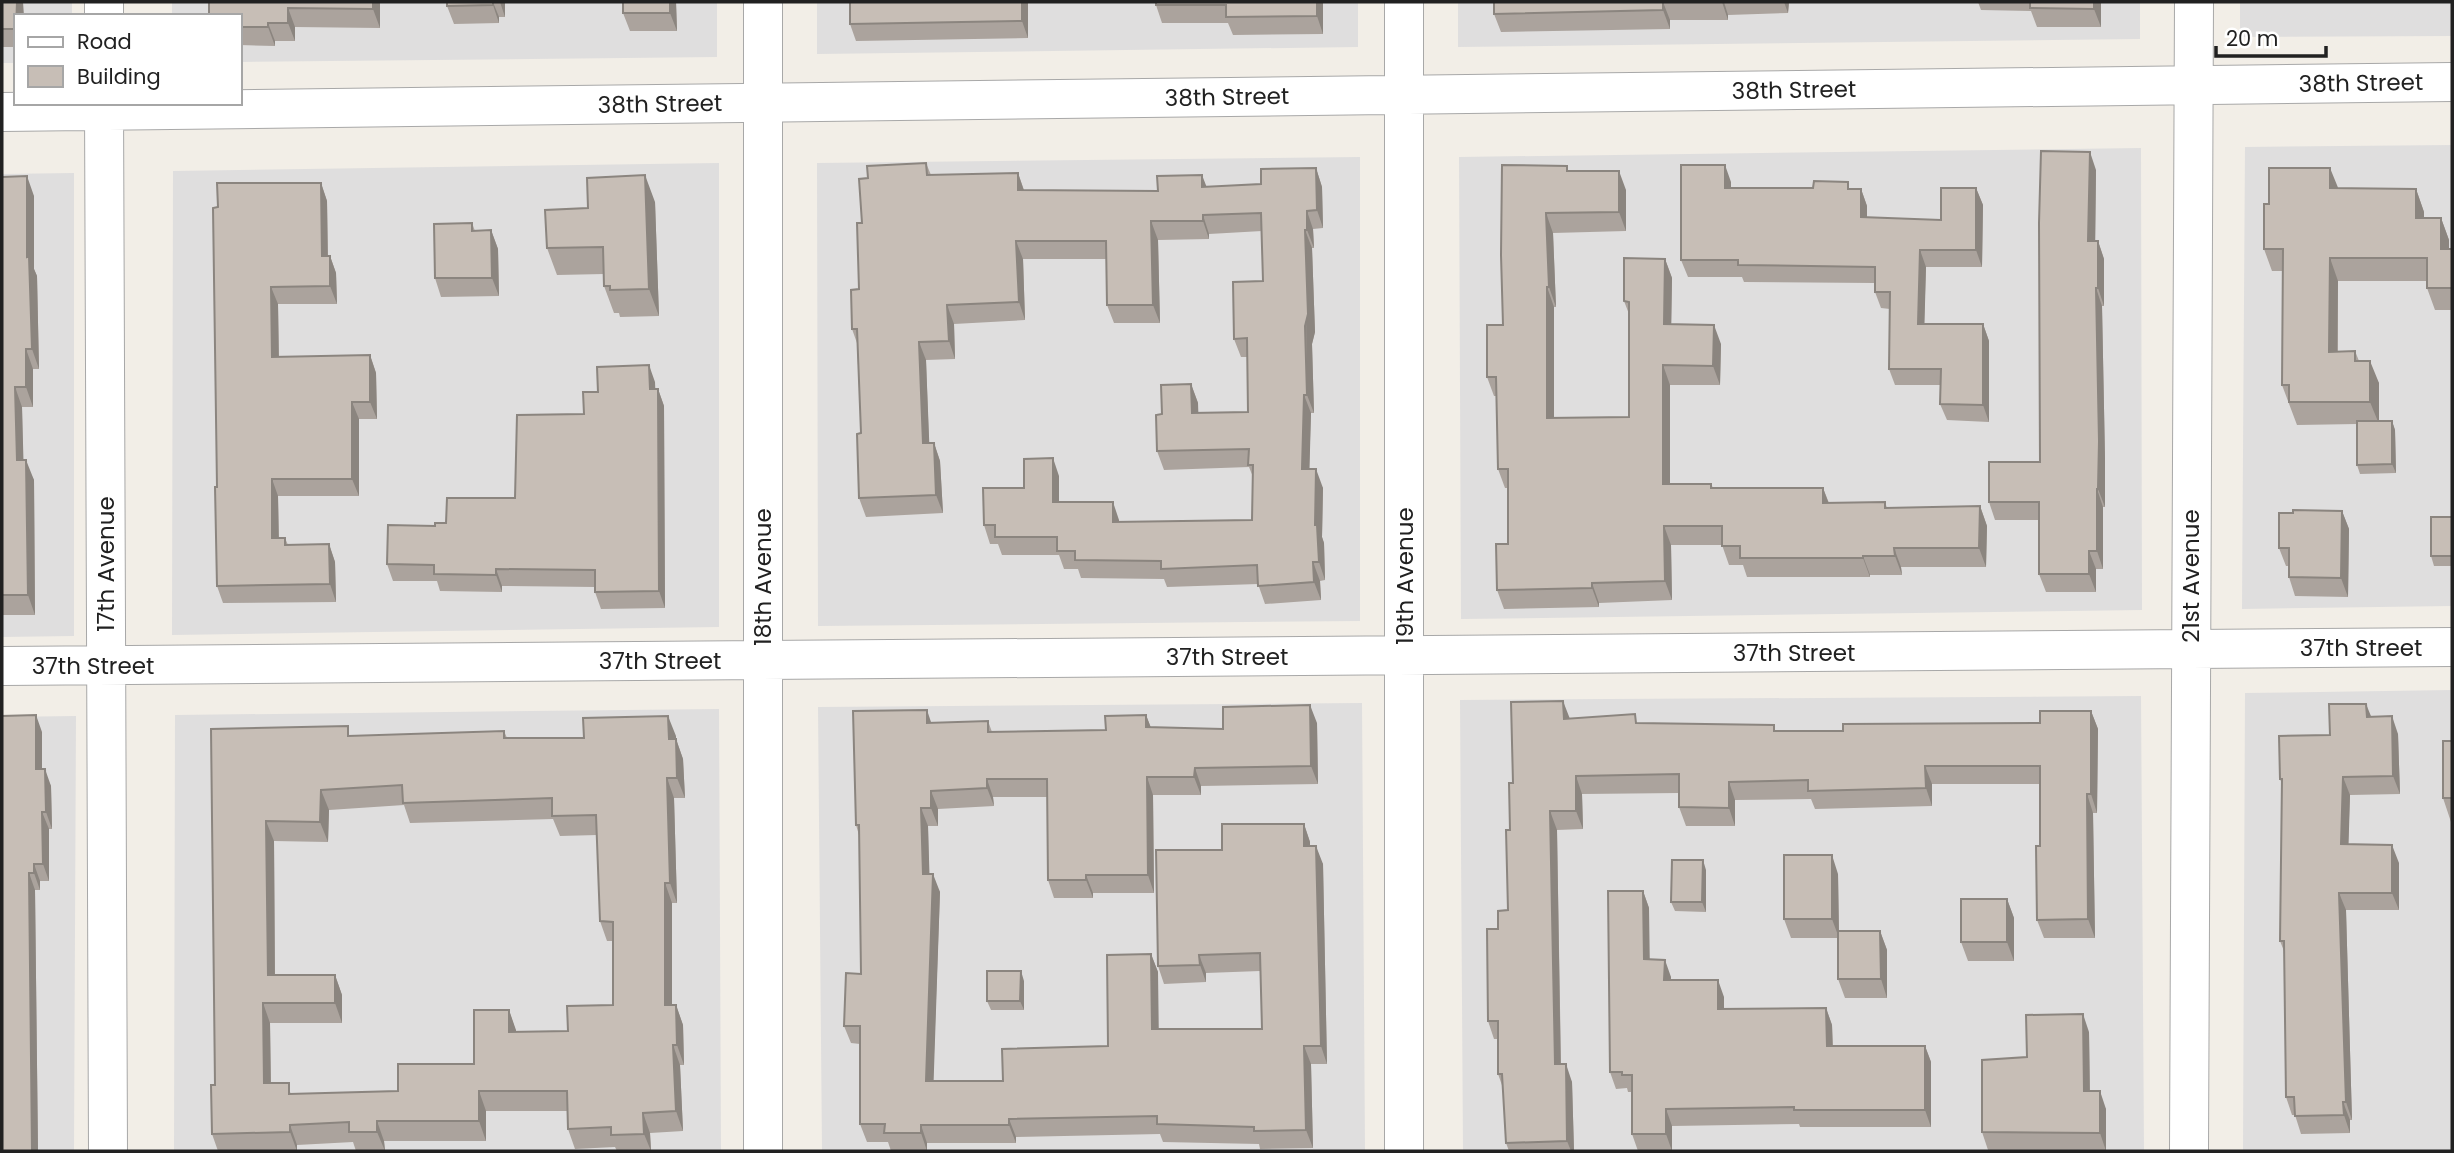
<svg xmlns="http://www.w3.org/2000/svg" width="2454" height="1153" font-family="Poppins,sans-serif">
  <rect width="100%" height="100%" fill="#f2eee7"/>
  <path fill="#dfdede" d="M2 2H72V16H16V63H2Z
    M172 2H717V57L240 62V16H172Z
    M817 2H1358V47L817 54Z
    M1458 2H2140V39L1458 47Z
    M2240 2H2452V36L2240 37Z
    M2452 145V606L2242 609 2245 147Z
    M2141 148 2142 610 1461 619 1459 157Z
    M1360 157V621L818 626 817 163Z
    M719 163V627L172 635 173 171Z
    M74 173V636L2 637V174Z
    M2452 690V1151H2243L2245 693Z
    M2141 696 2144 1151H1463L1460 700Z
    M1362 703 1365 1151H822L818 707Z
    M719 709 721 1151H174L175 715Z
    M76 716 74 1151H2V717Z"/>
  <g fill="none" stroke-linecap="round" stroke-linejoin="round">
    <g stroke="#a8a8a8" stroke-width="40">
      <path id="street" d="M104 2V16
        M104 103 108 1151
        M2 112 2452 82
        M2 666 2452 647
        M763 1151V2
        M1404 1151V2
        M2189 1151 2194 2"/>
    </g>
    <use href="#street" stroke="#fff" stroke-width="38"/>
  </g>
  <path fill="#aba39d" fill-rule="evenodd" d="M2 2 16 16V47H2Z
    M209 2H380V28L295 27V41H275V46L240 45V16Z
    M447 2H505V17H499V23L454 24 447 6Z
    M623 2H676L677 31H630L623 13Z
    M1028 2V38L856 41 850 24Z
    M1156 2H1323V34L1233 35 1228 23H1162L1156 5Z
    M1494 2H1921H1789L1788 13 1728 15V20H1670V29L1501 32 1494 14Z
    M1978 2H2101V27H2037L2031 11 1981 10Z
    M926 163 931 175 1018 173 1024 190 1158 191 1261 184 1316 168 1322 187 1323 228 1313 229 1314 248H1312L1315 332 1312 344 1314 413H1311L1309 469 1323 488 1322 537 1324 543 1325 580 1320 581 1321 600 1265 604 1258 584 1167 587 1164 579 1081 578 1078 569H1064L1059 555H1002L998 544H990L984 525 1024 488 1059 476V502L1119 520V522L1252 520 1253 477 1249 467 1164 470 1157 451 1162 414 1191 384 1198 403V413L1248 412 1247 357H1241L1234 339 1263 281 1262 231 1209 234V239L1158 240 1160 323H1114L1107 305 1106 259H1023L1025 320 954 324 955 359 926 360 929 443H934L940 461 943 513 866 517 859 498 861 433 857 343 852 329 859 289 862 223 868 178Z
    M2096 170 2095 241H2098L2104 259V306H2102L2105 459V507H2103V569H2096V592H2046L2039 574V520H1995L1989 502 2040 462Z
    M1569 171 1626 190V231L1553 233 1556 307H1554V418L1629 417V314L1624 301 1665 259 1672 278 1671 324 1721 344 1720 385H1670V484H1711L1713 488H1823L1829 503 1885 502 1887 508 1980 506 1987 526 1986 567H1901L1902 575H1870V577H1747L1743 565H1729L1722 545H1671L1672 600 1599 603V607L1504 609 1497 590 1508 544V488H1505L1498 469 1496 396H1494L1487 377 1503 325 1501 255Z
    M2 177 34 196V269L37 276 39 369H33V407H22L23 460 34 480 35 615H2Z
    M1731 182V188L1861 189 1867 206V217L1941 220 1976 188 1983 205 1982 267H1926L1924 324H1983L1989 341V422L1947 420 1940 404 1941 385H1895L1889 369 1890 309 1881 308 1875 292V283L1744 282 1742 277H1688L1681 260Z
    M321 183 327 201 328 256H330L336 273 337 304H278L279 357 370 355 376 373 377 419H359V496H278L279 538H285L288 545 329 544 335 562 336 602 223 603 217 586V487L213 208Z
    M2338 188 2416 189 2424 212V218H2441L2449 240V249H2452V310H2435L2427 288V281H2338V352L2355 351 2359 361 2379 383V421H2392L2395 430 2396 473 2360 474 2357 465V424L2297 425 2282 385 2283 271H2272L2264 249 2269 204Z
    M655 202 659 316 620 317 619 313H614L604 286V274L557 275 547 248 588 208Z
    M472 223 475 231 491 230 498 249 499 296 441 297 435 278Z
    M655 382V389H658L664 406 665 608 601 609 595 592V587L502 586V592L440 591 437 581H393L387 564 435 526 446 523 515 498 584 414 598 392Z
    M2342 511 2349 529 2348 597 2295 596 2289 577V566H2286L2279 548 2293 513Z
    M2452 517V566H2434L2431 556Z
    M2091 711 2098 729 2097 813H2093L2095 938H2044L2037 920 2040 846V784H1932V806L1815 809 1811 799 1735 800V826H1686L1679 807V793L1582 794 1583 829 1557 830 1561 1064 1572 1082 1574 1151H1509L1506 1143 1503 1088 1498 1074V1039H1494L1488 1021 1498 929 1508 910 1510 830 1570 719 1776 731H1843L2040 723Z
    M1146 715 1151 728 1223 729 1317 723 1318 784 1201 786V795H1153L1154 893H1093V898H1054L1048 880 1047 797H993L994 806 938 809V826H928L929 874 940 892 933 1081H1003L1108 1046 1151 954 1158 972V1029H1262L1260 971 1206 973V982L1164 984 1158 966 1222 850 1304 824 1310 842V846L1323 864 1327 1064H1311L1313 1148 1260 1149 1259 1144 1163 1142 1160 1134 1016 1137V1143H927V1151H891L888 1142H867L860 1124V1044L851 1043 844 1026 861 974 859 835 856 825 931 723 988 721 992 732 1106 730Z
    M2371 717 2398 734 2400 794 2350 795 2348 845 2399 863V910H2346L2352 1120H2350V1133L2301 1134 2295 1115H2292L2286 1097 2284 951 2280 941 2282 784 2280 779 2330 735Z
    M211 729 351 736 504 731 507 738H584L676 736V739L683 759 685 798H674L677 903H672V1005H676L683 1025 684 1065H680L683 1131 650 1133 651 1151H617L615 1147 575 1149 568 1129 567 1111H486V1141H384L385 1151H356L353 1142 297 1145V1151H218L212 1134 215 1085ZM404 805 410 823 553 819 560 836 597 835 600 921 607 941H613V1005L568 1031 516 1032 509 1010 474 1064 398 1091 293 1094 271 1083 270 1023H342V995L335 975H275L274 841 328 842 329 810Z
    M42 732V769L51 786 52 829H49V881H40V890H35L38 1151H2Z
    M2452 741V825L2443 798Z
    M1706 870V912L1675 911 1671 902Z
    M1838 874 1839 931H1880L1887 950V998H1845L1838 979V938H1791L1784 919Z
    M1643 891 1649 908V960L1671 977V980L1724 997V1009L1826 1008 1832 1025 1833 1046H1925L1931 1062V1127H1800L1799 1124 1672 1126V1151H1638L1632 1134V1092H1628L1627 1088 1616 1089 1610 1072Z
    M2007 899 2014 918V961H1968L1961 942Z
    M1024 981V1010H991L987 1001Z
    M2089 1032 2090 1091 2106 1109V1151L1988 1150 1982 1132 2027 1057Z"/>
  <path fill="#8b857f" d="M17 2H23L24 16H17Z
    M373 2H380V28L373 9Z
    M493 2 499 17V23L493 5Z
    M500 2H505V17Z
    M670 2H676L677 31 670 13Z
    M1022 2H1028V38L1022 21Z
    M1317 2H1323V34L1317 16Z
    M1663 2 1670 20V29L1663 10Z
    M1722 2H1724L1728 15V20Z
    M1784 2H1789L1788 13Z
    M2094 2H2101V27L2094 9Z
    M288 8 295 27V41L288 23Z
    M268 23 275 41V46L268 27Z
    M2090 152 2096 170 2095 259 2088 241Z
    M1725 165 1731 182V205L1725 188Z
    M1316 168 1322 187 1323 228 1317 210Z
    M2330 168 2339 190 2330 188Z
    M1619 171 1626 190V231L1619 212Z
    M1018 173 1024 191 1018 190Z
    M645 175 655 202 659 316 649 289Z
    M1202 175 1209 193 1202 187Z
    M27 176 34 196V269L37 276 39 369 32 349 27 257Z
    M321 183 327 201 328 273 322 256Z
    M1976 188 1983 205 1982 267 1976 250Z
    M1861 189 1867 206V234L1861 217Z
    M2416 189 2424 212V240L2416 218Z
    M1307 211 1313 229 1314 248 1307 230Z
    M1546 213 1553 233 1556 307 1549 287Z
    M1203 215 1209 234V239L1203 221Z
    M2441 218 2449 240V271L2441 249Z
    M1151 221 1158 240 1160 323 1153 305Z
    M491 230 498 249 499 296 492 278Z
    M1305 230 1312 248 1315 332 1312 344 1314 413 1307 395Z
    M1016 241 1023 259 1025 320 1019 302Z
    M2098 241 2104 259V306L2098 288Z
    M1920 250 1926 267 1924 341 1918 324Z
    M330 256 336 273 337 304 330 286Z
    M2330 258 2338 281 2337 374 2329 352Z
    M1665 259 1672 278 1671 343 1664 324Z
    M271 287 278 304 279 374 272 357Z
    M1547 287 1554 307V437L1547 418Z
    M2096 288 2102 306 2105 459V507L2098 489Z
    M947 305 954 324 955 359 949 341Z
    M1983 324 1989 341V422L1983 405Z
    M1714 325 1721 344 1720 385 1713 366Z
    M919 342 926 360 930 462 923 443Z
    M26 349 33 369V407L26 387Z
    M370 355 376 373 377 419 370 402Z
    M2370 361 2379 383V424L2370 402Z
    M649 365 655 382 656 406 650 389Z
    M1663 365 1670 385V503L1663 484Z
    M1191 384 1198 403 1199 432 1192 413Z
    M15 387 22 407 24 480 17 460Z
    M658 389 664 406 665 608 659 591Z
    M1304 395 1311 413 1309 487 1302 469Z
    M352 402 359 419V496L352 479Z
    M2392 421 2395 430 2396 473 2392 464Z
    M934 443 940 461 943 513 936 495Z
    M1053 458 1059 476V520L1053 502Z
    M26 460 34 480 35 615 28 595Z
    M1316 469 1323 488 1322 537 1324 543 1325 580 1319 562 1315 525Z
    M272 479 278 496 279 556 272 538Z
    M1823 488 1830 507 1823 503Z
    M2097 489 2103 507V569L2097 551Z
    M1113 502 1119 520V541L1113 522Z
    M1980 506 1987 526 1986 567 1979 548Z
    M2342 511 2349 529 2348 597 2341 578Z
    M1664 526 1671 545 1672 600 1665 581Z
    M329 544 335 562 336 602 330 584Z
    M1894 548 1901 567 1902 575 1895 556Z
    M2089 551 2096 569V592L2089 574Z
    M1863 556 1870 575V577L1863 558Z
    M1313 562 1320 581 1321 600 1314 582Z
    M496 569 502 586V592L496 575Z
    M1592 583 1599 603V607L1592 588Z
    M1563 701 1570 719H1564Z
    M2366 704 2373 721 2367 717Z
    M1310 705 1317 723 1318 784 1311 766Z
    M927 710 933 728 927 723Z
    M2091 711 2098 729 2097 813 2091 794Z
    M36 715 42 732V786L36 769Z
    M1146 715 1153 733 1146 727Z
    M668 716 676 736V759L669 739Z
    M2392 716 2398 734 2400 794 2393 776Z
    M676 739 683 759 685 798 677 778Z
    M1925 766 1932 784V806L1926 788Z
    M1195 768 1201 786V795L1194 777Z
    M45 769 51 786 52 829 46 812Z
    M1576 776 1582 794 1583 829 1576 811Z
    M1147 777 1153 795 1154 893 1148 875Z
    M2343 777 2350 795 2348 862 2341 844Z
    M667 778 674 798 677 903 670 883Z
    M987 779 993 797 994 806 987 788Z
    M1729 782 1735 800V826L1729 808Z
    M321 790 329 810 328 842 320 822Z
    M931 791 938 809V826L931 808Z
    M2087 794 2093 813 2095 938 2088 919Z
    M921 808 928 826 930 892 923 874Z
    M1550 811 1557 830 1561 1082 1555 1064Z
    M42 812 49 829V881L43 864Z
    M266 821 274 841 275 995 268 975Z
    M1304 824 1310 842V864L1304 846Z
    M2392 845 2399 863V910L2392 893Z
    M1316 846 1323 864 1327 1064 1321 1046Z
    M1832 855 1838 874 1839 938 1832 919Z
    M1703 860 1706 870V912L1702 902Z
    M34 864 40 881V890L34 873Z
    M29 873 35 890 38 1151H32Z
    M933 874 940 892 933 1099 926 1081Z
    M1086 875 1093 893V898L1086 880Z
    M665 883 672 903V1025L665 1005Z
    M1643 891 1649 908 1650 976 1644 959Z
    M2339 893 2346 910 2352 1120 2346 1102Z
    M2007 899 2014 918V961L2007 942Z
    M1880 931 1887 950V998L1881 979Z
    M1151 954 1158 972 1159 1047 1152 1029Z
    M1199 955 1206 973V982L1200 965Z
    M1665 960 1671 977 1670 997 1664 980Z
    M1021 971 1024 981V1010L1020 1001Z
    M335 975 342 995V1023L335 1003Z
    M1718 980 1724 997V1026L1718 1009Z
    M263 1003 270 1023 271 1103 264 1083Z
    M676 1005 683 1025 684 1065 677 1045Z
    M1826 1008 1832 1025 1833 1062 1827 1046Z
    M509 1010 516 1030V1052L509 1032Z
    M2083 1014 2089 1032 2090 1109 2084 1091Z
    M673 1045 680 1065 683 1131 676 1111Z
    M1304 1046 1311 1064 1313 1148 1306 1130Z
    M1925 1046 1931 1062V1127L1925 1110Z
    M1566 1064 1572 1082 1574 1151H1571L1567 1141Z
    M479 1091 486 1111V1141L479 1121Z
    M2100 1091 2106 1109V1151L2100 1133Z
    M2343 1102 2350 1120V1133L2344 1115Z
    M1666 1109 1672 1126V1151L1666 1134Z
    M643 1113 650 1133 651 1151 644 1134Z
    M1009 1119 1016 1137V1143L1009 1125Z
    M377 1121 384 1141 385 1151 377 1132Z
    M290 1125 297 1145V1151L290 1132Z
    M921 1125 927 1143V1151L921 1133Z"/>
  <path fill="#c7beb6" stroke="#8b857f" stroke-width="2" fill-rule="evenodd" d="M2 2H17L16 29H2Z
    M209 2H373V9L288 8V23H268V27H240V16H209Z
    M447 2H493V5L447 6Z
    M623 2H670V13H623Z
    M850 2H1022V21L850 24Z
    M1156 2H1317V16L1226 17V5H1156Z
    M1494 2H1663V10L1494 14Z
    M2030 2H2094V9L2030 8Z
    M2041 151 2090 152 2088 241H2098V288H2096L2099 441 2098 489H2097V551H2089V574H2039V502H1989V462H2040L2039 223Z
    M926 163 927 175 1018 173V190L1158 191 1157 176 1202 175V187L1261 184V169L1316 168 1317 210 1307 211V230H1305L1308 314 1305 326 1307 395H1304L1302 469H1316L1315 525H1317L1319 562H1313L1314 582 1258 586 1257 565 1161 569V561L1075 560V551H1057V537H995V525H984L983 488H1024V459L1053 458V502H1113V522L1252 520 1253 465H1248L1249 449 1157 451 1156 415 1162 414 1161 385 1191 384 1192 413 1248 412 1247 338 1234 339 1233 282 1263 281 1261 213 1203 215V221H1151L1153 305H1107L1106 241H1016L1019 302 947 305 949 341 919 342 923 443H934L936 495 859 498 857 434 861 433 857 329H852L851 290 859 289 857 223H862L859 179 868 178 867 166Z
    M1502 165 1567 166V171H1619V212L1546 213 1549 287H1547V418L1629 417V302L1624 301V258L1665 259 1664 324 1714 325 1713 366 1663 365V484H1711V488H1823V503L1885 502V508L1980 506 1979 548H1894L1895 556H1863V558H1740V546H1722V526H1664L1665 581 1592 583V588L1497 590 1496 544H1508V469H1498L1496 377H1487V325H1503L1501 255Z
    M1681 165H1725V188H1813L1814 181 1848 182V189H1861V217L1941 220V188H1976V250H1920L1918 324H1983V405L1940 404 1941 369H1889L1890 292H1875V267L1738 265V260H1681Z
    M2269 168H2330V188L2416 189V218H2441V249H2452V288H2427V258H2330L2329 352 2355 351V361H2370V402H2289V385H2282L2283 249H2264V204H2269Z
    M645 175 649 289 610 290V286H604L603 247 547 248 545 210 588 208 587 178Z
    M27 176V257L29 256 32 349H26V387H15L17 460H26L28 595H2V177Z
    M217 183H321L322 256H330V286L271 287 272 357 370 355V402H352V479H272V538H285V545L329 544 330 584 217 586 215 487H217L213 208 218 207Z
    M472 223V231L491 230 492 278H435L434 224Z
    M649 365 650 389H658L659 591 595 592V570L496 569V575L434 574V565L387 564 388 525 435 526V523H446L447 498H515L517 415 584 414 583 392H598L597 367Z
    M2357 421H2392V464L2357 465Z
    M2293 510 2342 511 2341 578 2289 577V548H2279V513H2293Z
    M2431 517H2452V556H2431Z
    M1563 701 1564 719 1635 714 1636 723 1774 725V731H1843V724L2040 723V711H2091V794H2087L2088 919 2037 920 2036 846H2040V766H1925L1926 788 1808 791V780L1729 782V808L1679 807V774L1576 776V811H1550L1555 1064H1566L1567 1141 1506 1143 1502 1074H1498V1021H1488L1487 929H1498V911L1508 910 1506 830H1510L1509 783H1513L1511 702Z
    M2329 704H2366L2367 717 2392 716 2393 776 2343 777 2341 844 2392 845V893H2339L2346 1102H2343L2344 1115 2295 1116 2294 1097H2286L2284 941H2280L2282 779H2280L2279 736 2330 735Z
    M1310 705 1311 766 1195 768 1194 777H1147L1148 875H1086V880H1048L1047 779H987V788L931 791V808H921L923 874H933L926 1081H1003L1002 1049 1108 1046 1107 955 1151 954 1152 1029H1262L1260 953 1199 955 1200 965 1158 966 1156 850H1222V824H1304V846H1316L1321 1046H1304L1306 1130 1254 1131V1127L1157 1124V1116L1009 1119V1125H921V1133H884L885 1124H860V1026H844L846 973 861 974 859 825H856L853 711 927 710V723L988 721V732L1106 730 1105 716 1146 715V727L1223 729V707Z
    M36 715V769H45L46 812H42L43 864H34V873H29L32 1151H2V716Z
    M668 716 669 739H676L677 778H667L670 883H665V1005H676L677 1045H673L676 1111 643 1113 644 1134 611 1135V1127L568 1129 567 1091H479V1121H377V1132H349V1122L290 1125V1132L212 1134 211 1085H215L211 729 348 726V736L504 731V738H584L583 718ZM402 785 403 803 552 798V816L596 815 600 921 613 922V1005L567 1006 568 1031 509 1032V1010H474V1064H398V1091L289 1094V1083H264L263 1003H335V975H268L266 821 320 822 321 790Z
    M2443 741H2452V798H2443Z
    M1784 855H1832V919H1784Z
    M1672 860H1703L1702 902H1671Z
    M1608 891H1643L1644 959 1665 960 1664 980H1718V1009L1826 1008 1827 1046H1925V1110H1794V1107L1666 1109V1134H1632V1075H1622V1072H1610Z
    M1961 899H2007V942H1961Z
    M1838 931H1880L1881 979H1838Z
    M987 971H1021L1020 1001H987Z
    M2083 1014 2084 1091H2100V1133L1982 1132V1060L2027 1057 2026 1015Z"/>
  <g text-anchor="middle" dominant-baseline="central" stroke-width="5" stroke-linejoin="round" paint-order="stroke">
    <g font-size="23" fill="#212121" stroke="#fff">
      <text transform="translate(2361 83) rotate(-1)">38th Street</text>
      <text transform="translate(1794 90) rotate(-1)">38th Street</text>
      <text transform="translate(1227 97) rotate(-1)">38th Street</text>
      <text transform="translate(660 104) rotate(-1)">38th Street</text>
      <text transform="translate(106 564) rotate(-90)">17th Avenue</text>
      <text transform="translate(1405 576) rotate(-90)">19th Avenue</text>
      <text transform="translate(2191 576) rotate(-90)">21st Avenue</text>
      <text transform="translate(763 577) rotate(-90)">18th Avenue</text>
      <text x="2361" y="648">37th Street</text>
      <text x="1794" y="653">37th Street</text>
      <text x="1227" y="657">37th Street</text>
      <text x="660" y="661">37th Street</text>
      <text x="93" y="666">37th Street</text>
    </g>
  </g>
  <rect width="2454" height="1153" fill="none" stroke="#212121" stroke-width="7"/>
  <rect x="14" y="14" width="228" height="91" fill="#ffffff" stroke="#a6a6a6" stroke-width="2"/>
  <rect x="28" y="37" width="35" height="10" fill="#ffffff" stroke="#a6a6a6" stroke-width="2"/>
  <text x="77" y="49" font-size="21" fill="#212121">Road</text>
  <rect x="28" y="66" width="35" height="21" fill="#c7beb6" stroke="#a6a6a6" stroke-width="2"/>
  <text x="77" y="84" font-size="21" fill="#212121">Building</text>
  <path d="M2216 46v10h110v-10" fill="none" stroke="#212121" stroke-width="3.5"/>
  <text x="2226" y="46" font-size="21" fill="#212121" stroke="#ffffff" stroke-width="5" paint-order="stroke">20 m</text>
</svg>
